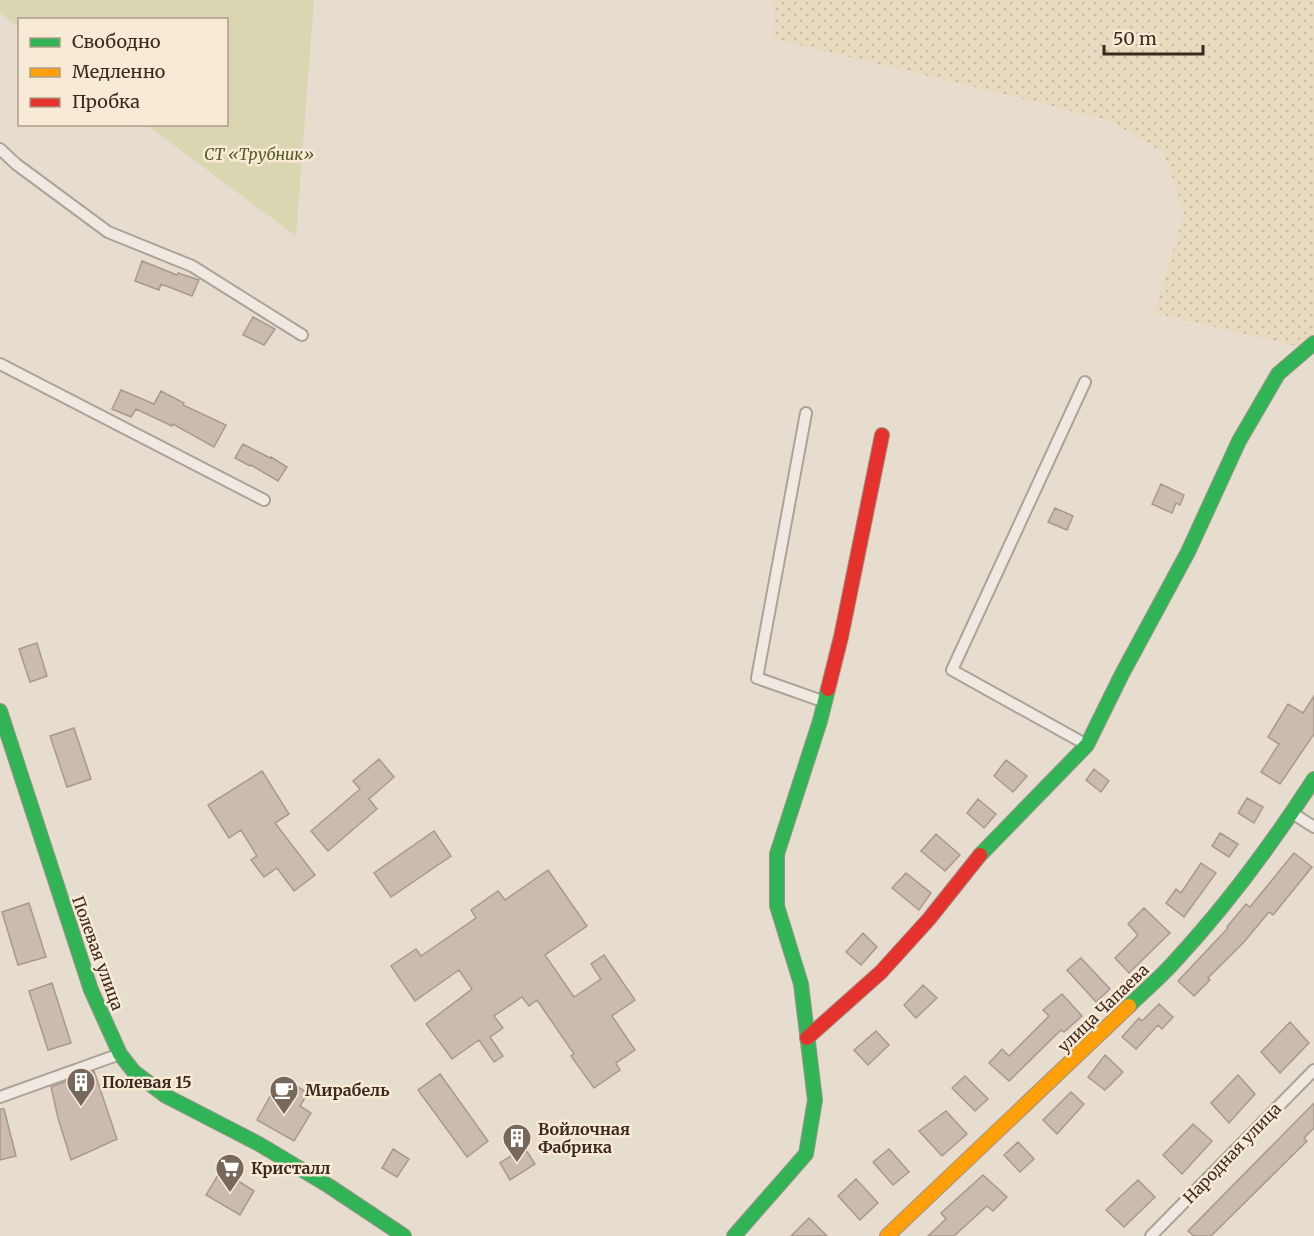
<svg xmlns="http://www.w3.org/2000/svg" width="1314" height="1236" font-family="Merriweather,serif">
  <defs>
    <pattern id="farmland-dots" width="8" height="8" patternUnits="userSpaceOnUse" patternTransform="scale(1.5)"><rect width="8" height="8" fill="#e7dabe"/><path d="M2 2h.1M6 6h.1" fill="none" stroke="#c7bba3" stroke-width="1.8" stroke-linecap="round"/></pattern>
  </defs>
  <rect width="100%" height="100%" fill="#e7ddcf"/>
  <path fill="url(#farmland-dots)" d="M773 0H1314V350L1154 313 1184 213 1164 153 1112 122 1045 104 775 39Z"/>
  <path fill="#dad6b1" d="M0 0H314L296 236 147 125 226 124V20H20L19 28 0 13Z"/>
  <path fill="#cbbaaf" stroke="#a8988e" stroke-width="1.5" d="M142 261 177 275 178 273 199 280 192 296 161 284 159 290 135 281Z
    M253 317 275 329 264 345 243 335Z
    M121 390 154 404 161 391 184 403 183 405 226 425 214 447 173 424 172 426 136 409 131 417 112 409Z
    M243 444 270 458 271 457 287 467 278 481 251 465 250 466 235 458Z
    M1161 484 1184 495 1180 505 1176 503 1172 513 1152 504Z
    M1055 508 1073 516 1067 530 1048 522Z
    M37 643 47 676 30 682 19 649Z
    M1314 696V734L1280 784 1261 772 1279 744 1268 737 1288 704 1303 713Z
    M74 728 91 779 67 787 50 736Z
    M379 759 394 777 369 799 377 809 328 851 311 831 360 789 353 781Z
    M1006 760 1027 776 1013 792 994 776Z
    M1094 769 1109 781 1101 792 1086 780Z
    M262 771 289 814 275 823 315 875 294 891 277 868 264 877 251 860 257 856 241 830 229 838 208 805Z
    M1247 798 1263 807 1254 823 1238 813Z
    M978 799 996 814 984 828 967 813Z
    M434 831 451 856 391 897 374 873Z
    M1220 833 1238 844 1229 857 1212 846Z
    M936 834 960 855 945 871 921 851Z
    M1294 853 1312 867 1273 915 1269 912 1244 942 1208 978 1210 980 1194 996 1178 981 1228 928 1227 927 1246 904 1250 907Z
    M1201 863 1216 873 1184 917 1166 903 1176 889 1181 893Z
    M548 870 587 926 545 955 574 997 601 979 591 964 604 955 635 1000 612 1016 635 1050 616 1063 620 1070 594 1088 571 1056 574 1054 537 1000 529 1006 522 997 494 1016 503 1028 490 1037 503 1056 494 1062 479 1040 452 1059 426 1024 472 989 459 970 415 1001 391 966 416 949 421 956 476 918 471 910 498 891 505 900Z
    M906 873 931 893 919 910 892 888Z
    M29 903 46 957 18 965 2 912Z
    M1144 908 1170 933 1129 973 1115 958 1138 935 1128 924Z
    M863 933 877 947 861 965 846 952Z
    M1081 958 1110 989 1096 1002 1067 970Z
    M52 983 71 1043 48 1050 29 991Z
    M923 985 937 998 916 1018 904 1005Z
    M1062 994 1082 1016 1064 1032 1061 1030 1009 1081 989 1063 1002 1049 1009 1056 1049 1016 1043 1010Z
    M1159 1004 1173 1017 1162 1029 1158 1025 1136 1049 1122 1037 1139 1018 1142 1021Z
    M1290 1022 1309 1043 1280 1073 1261 1052Z
    M876 1031 889 1045 868 1065 854 1050Z
    M1105 1055 1123 1072 1105 1090 1088 1077Z
    M94 1071 117 1139 71 1160 58 1118 51 1087Z
    M440 1074 488 1141 467 1157 418 1090Z
    M1238 1075 1255 1094 1229 1123 1211 1103Z
    M965 1076 988 1099 975 1111 952 1088Z
    M285 1079 308 1093 300 1106 311 1113 294 1141 257 1120 273 1091 276 1093Z
    M1071 1092 1084 1104 1057 1134 1043 1120Z
    M1314 1103V1128L1304 1138 1307 1141 1211 1236H1194L1188 1231Z
    M0 1109H4L16 1156 0 1160Z
    M946 1111 967 1134 942 1156 919 1131Z
    M1193 1124 1212 1141 1182 1174 1163 1155Z
    M1018 1142 1034 1159 1020 1172 1004 1155Z
    M524 1147 535 1164 510 1180 500 1163Z
    M393 1149 409 1159 397 1177 382 1168Z
    M889 1149 909 1172 893 1185 873 1162Z
    M221 1170 254 1191 240 1215 206 1195Z
    M983 1175 1007 1197 993 1211 987 1206 954 1236H928L946 1219 941 1213Z
    M856 1179 878 1203 860 1220 838 1196Z
    M1138 1180 1155 1197 1124 1227 1106 1210Z
    M809 1218 827 1236H791Z"/>
  <g fill="none" stroke-linecap="round" stroke-linejoin="round">
    <g stroke="#aca297" stroke-width="14">
      <path id="street" d="M0 149 16 164 108 232 192 266 302 335
        M0 364 264 500
        M1085 382 952 670 1087 745
        M806 413 757 678 825 702
        M1292 813 1314 827
        M0 1097 120 1054
        M1151 1236 1314 1070"/>
    </g>
    <g stroke="#9c9288" stroke-width="16">
      <path id="fast" d="M0 711 91 990 120 1054 134 1072 166 1096 259 1144 329 1186 404 1236
        M980 855 1087 745 1122 674 1188 552 1239 441 1278 374 1314 343
        M1129 1006C1144 991 1161 977 1175 961 1225 907 1274 841 1314 779
        M734 1236 806 1154 815 1100 801 984 777 906V854L820 721 828 689"/>
    </g>
    <g stroke="#9c9288" stroke-width="16">
      <path id="slow" d="M887 1236 1129 1006"/>
    </g>
    <g stroke="#9c9288" stroke-width="16">
      <path id="jam" d="M828 689 841 637 882 435
        M807 1038 881 972 929 919 980 855"/>
    </g>
    <use href="#street" stroke="#efe9e1" stroke-width="10"/>
    <use href="#fast" stroke="#30b455" stroke-width="14"/>
    <use href="#slow" stroke="#ff9f0a" stroke-width="14"/>
    <use href="#jam" stroke="#e5322d" stroke-width="14"/>
  </g>
  <defs>
    <g id="building-pin" transform="scale(1.5)"><path d="M0 17L-7.5 6A9.5 9.5 0 1 1 7.5 6Z" fill="#78685c" stroke="#f8ead5"/><path d="M-4-6H4V6H1V3H-1V6H-4ZM-2.5-4.3h1.7v1.8h-1.7ZM.8-4.3h1.7v1.8H.8ZM-2.5-1h1.7V.8h-1.7ZM.8-1h1.7V.8H.8Z" fill="#fff"/></g>
    <g id="cafe-pin" transform="scale(1.5)"><path d="M0 17L-7.5 6A9.5 9.5 0 1 1 7.5 6Z" fill="#78685c" stroke="#f8ead5"/><path d="M-5.5-4.5H6V0H3Q3 3.5 0 3.5H-2.5Q-5.5 3.5-5.5 0ZM3-3.2v2h1.7v-2ZM-6 4.5H4V6H-6Z" fill="#fff"/></g>
    <g id="supermarket-pin" transform="scale(1.5)"><path d="M0 17L-7.5 6A9.5 9.5 0 1 1 7.5 6Z" fill="#78685c" stroke="#f8ead5"/><path d="M-6-5.5h2.5l.6 2H6L4.5 2H-2.5L-4.4-4H-6ZM-1.5 3.2a1.3 1.3 0 1 0 .1 0ZM3 3.2a1.3 1.3 0 1 0 .1 0Z" fill="#fff"/></g>
  </defs>
  <g fill-rule="evenodd">
    <use href="#building-pin" x="81" y="1082"/>
    <use href="#cafe-pin" x="284" y="1090"/>
    <use href="#building-pin" x="517" y="1138"/>
    <use href="#supermarket-pin" x="230" y="1168"/>
  </g>
  <g text-anchor="middle" dominant-baseline="central" stroke-width="5" stroke-linejoin="round" paint-order="stroke">
    <g font-size="16" font-style="italic" fill="#535a24" stroke="#f8ead5">
      <text x="259" y="154">СТ «Трубник»</text>
    </g>
    <g font-size="16" fill="#3c291e" stroke="#f8ead5">
      <text transform="translate(98 953) rotate(70)">Полевая улица</text>
      <text transform="translate(1103 1008) rotate(-44)">улица Чапаева</text>
      <text transform="translate(1232 1153) rotate(-46)">Народная улица</text>
    </g>
    <g font-size="16" font-weight="bold" fill="#3c291e" stroke="#f8ead5" text-anchor="start">
      <text x="102" y="1082">Полевая 15</text>
      <text x="305" y="1090">Мирабель</text>
      <text x="538" y="1129">Войлочная<tspan x="538" dy="18">Фабрика</tspan></text>
      <text x="251" y="1168">Кристалл</text>
    </g>
  </g>
  <rect x="18" y="18" width="210" height="108" fill="#f8ead5" stroke="#ad9d8c" stroke-width="1.5"/>
  <rect x="30" y="38" width="30" height="9" fill="#30b455" stroke="#ad9d8c" stroke-width="1.5"/>
  <text x="72" y="48" font-size="18" fill="#3c291e">Свободно</text>
  <rect x="30" y="68" width="30" height="9" fill="#ff9f0a" stroke="#ad9d8c" stroke-width="1.5"/>
  <text x="72" y="78" font-size="18" fill="#3c291e">Медленно</text>
  <rect x="30" y="98" width="30" height="9" fill="#e5322d" stroke="#ad9d8c" stroke-width="1.5"/>
  <text x="72" y="108" font-size="18" fill="#3c291e">Пробка</text>
  <path d="M1104 45v9h99v-9" fill="none" stroke="#3c291e" stroke-width="3"/>
  <text x="1113" y="45" font-size="18" fill="#3c291e" stroke="#f8ead5" stroke-width="4.5" paint-order="stroke">50 m</text>
</svg>
